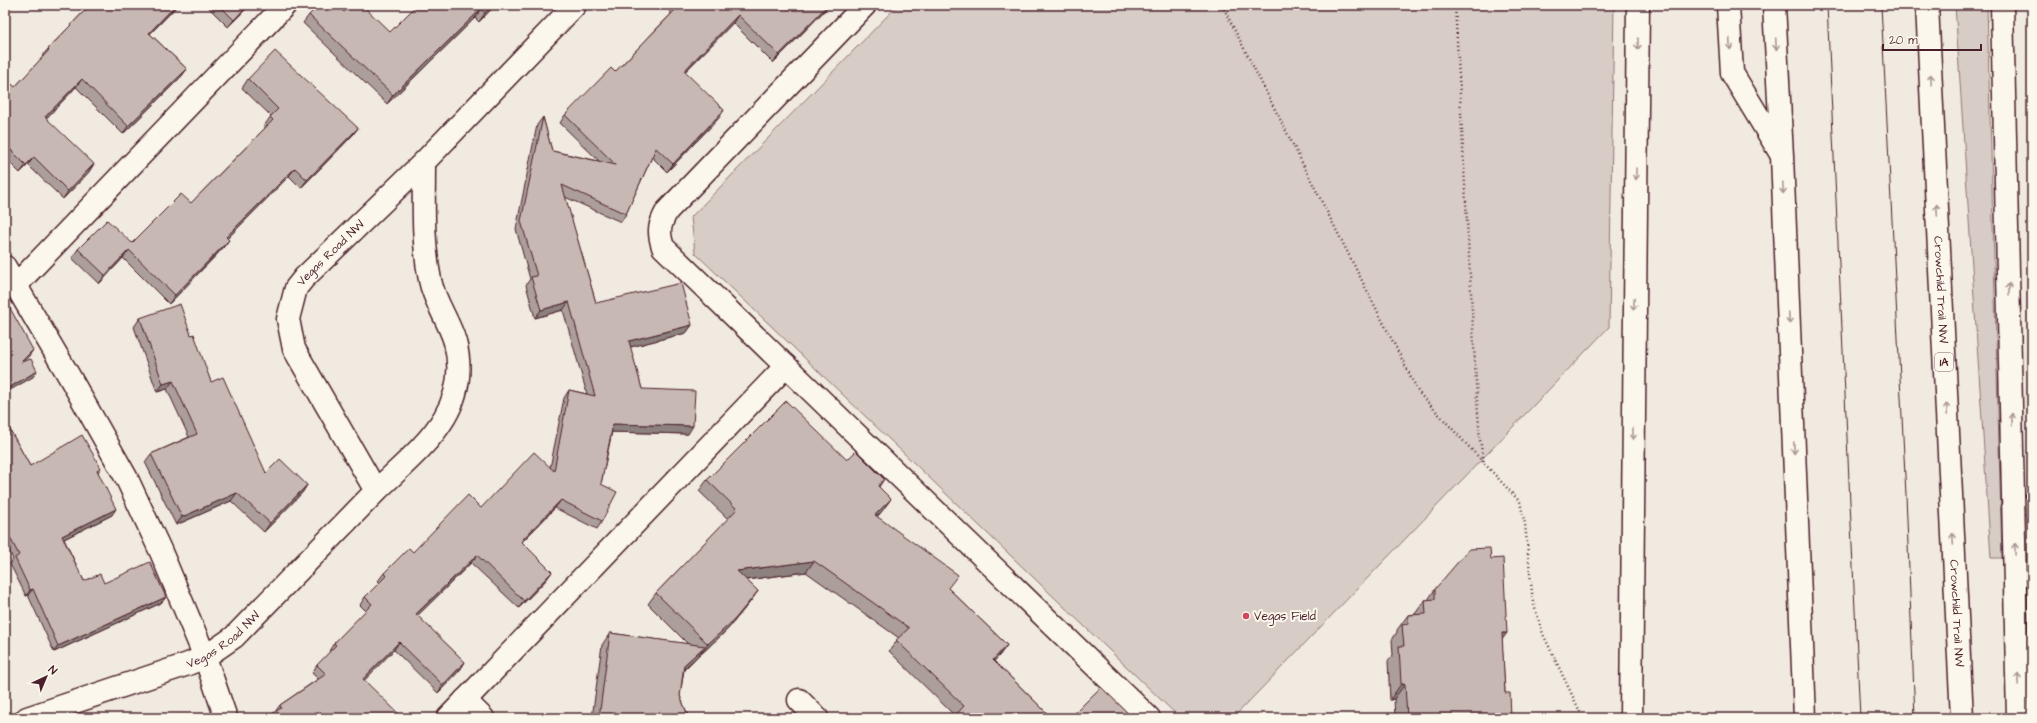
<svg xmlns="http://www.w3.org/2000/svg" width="2037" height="723" font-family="'Architects Daughter',sans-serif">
  <rect width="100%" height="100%" fill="#f0eae0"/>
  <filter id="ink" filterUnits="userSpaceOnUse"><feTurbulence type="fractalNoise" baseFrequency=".025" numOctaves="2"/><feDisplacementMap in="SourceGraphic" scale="8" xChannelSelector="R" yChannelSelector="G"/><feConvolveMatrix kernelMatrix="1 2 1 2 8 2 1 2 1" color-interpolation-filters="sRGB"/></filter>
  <g filter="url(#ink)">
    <path fill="#d8ccc6" stroke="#917678" d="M898 5H1614L1609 327 1233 718H1180L695 253 691 217Z
      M1955 5H1987L2002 558H1991Z"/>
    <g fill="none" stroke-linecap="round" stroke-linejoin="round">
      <g stroke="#4a1f2b" stroke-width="25">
        <g id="minor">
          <path d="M865 5 667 211C659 225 658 232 663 247L1149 718"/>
          <path d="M5 267 69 376 127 479 161 552 205 657 226 718"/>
          <path d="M16 285 285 5"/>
          <path d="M376 491C419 449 473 411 455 342 449 321 434 301 430 280 422 241 424 201 424 162"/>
          <path d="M465 700 483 718"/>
          <path d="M799 700 817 718"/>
          <path id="s1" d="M27 718 188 664 205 657 234 637 376 491 294 349 288 319 296 288 304 278 424 162 575 5"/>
          <path d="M448 718 786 366"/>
          <path d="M1631 718 1638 5"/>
        </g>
      </g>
      <g stroke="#4a1f2b" stroke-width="25">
        <g id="highway">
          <path d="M1728 5 1732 73 1781 154"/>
          <path d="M1774 5 1782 156 1805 718"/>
          <path id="s2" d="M1927 5 1962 718"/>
          <path d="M2002 5 2018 718"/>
        </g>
      </g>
      <path stroke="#4a1f2b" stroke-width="2.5" stroke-dasharray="1 3" stroke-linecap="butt" d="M1222 5 1419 393 1483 462
        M1455 5 1477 400 1480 440 1484 463 1520 502 1525 524 1533 602 1543 634 1583 718"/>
      <use href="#minor" stroke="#fbf7ec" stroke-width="22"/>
      <use href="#highway" stroke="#fbf7ec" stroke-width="22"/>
      <path stroke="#4a1f2b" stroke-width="1" d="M1827 5 1860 718
        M1881 5 1906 495 1915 718"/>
    </g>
    <path fill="#ac9e9a" stroke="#4a1f2b" d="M90 5H178L150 34 187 69 181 77 123 134 76 87 46 118 89 172 63 199 28 165 20 173 5 158V91L15 87 43 57 42 56 48 49Z
      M206 5H250L228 27Z
      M417 5H495L479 22 475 18 387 104 303 23 309 15 344 12 390 32Z
      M674 5H830L773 63 733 23 685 72 719 118 667 172 652 157 626 214 621 222 565 197 596 303 692 325 686 333 630 347 642 389 688 434 612 432 601 484 602 521 597 529 555 508 522 542 547 579 519 608 471 563 417 616 465 662 460 670 438 693 394 650 275 712 280 705 318 679 312 673 317 665 330 652 329 651 334 643 366 611 360 605 365 597 380 583 378 581 384 573 413 552 481 508 550 468 564 398 569 390 587 394 563 310 535 318 526 285 530 279 516 229 537 125 543 117 552 151 599 161 560 123 565 115 615 72 671 14 669 12Z
      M248 79 358 128 351 137 301 188 289 176 227 239 223 248 169 304 123 258 99 284 72 258 78 249 132 243 191 203 265 128 264 126 271 116 242 88Z
      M140 318 191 335 211 382 266 473 307 485 302 493 264 532 231 501 176 525 145 462 151 454 189 437 167 389 157 392 134 327Z
      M5 421 30 466 101 468 98 472 112 515 64 539 84 581 104 583 166 597 161 603 54 652 28 595 26 596 10 564 13 559 5 542Z
      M847 460 884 479 879 487 883 510 877 517 948 588 1007 645 999 656 994 661 1052 718 955 716 889 651 899 638 806 572 746 580 758 591 750 602 727 630 700 655 699 654 697 657 684 670 680 696 689 718H592L602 645 610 633 688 644 648 604 656 593 728 519 699 491 707 480Z
      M1491 559 1502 640 1505 693 1511 718H1395L1394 699 1390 700 1388 661 1393 655 1392 640 1397 632V630L1408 615 1415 614 1425 600H1428L1435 589Z"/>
    <path fill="#8c817d" stroke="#4a1f2b" d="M176 5H178L143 41 149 33Z
      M248 5H250L228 27 234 20Z
      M492 5H495L479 22 485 13Z
      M828 5H830L773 63 779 55Z
      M481 9 475 18 387 104 393 95Z
      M738 15 733 23 678 79 684 71Z
      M187 69 181 77 123 134 128 126Z
      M82 79 76 87 40 125 45 117Z
      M724 110 719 118 667 172 673 164Z
      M358 128 351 137 301 188 307 180Z
      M34 157 28 165 20 173 26 165Z
      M94 164 89 172 63 199 68 191Z
      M295 168 289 176 220 246 226 237Z
      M229 240 223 248 169 304 175 295Z
      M129 250 123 258 99 284 105 275Z
      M569 302 563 310 535 318 541 310Z
      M692 325 686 333 623 349 629 341Z
      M33 350 29 356 17 369 21 362Z
      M37 371 33 377 5 393V390Z
      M173 381 167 389 157 392 163 384Z
      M613 424 693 426 688 434 608 432Z
      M307 485 302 493 264 532 270 523Z
      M237 493 231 501 176 525 182 517Z
      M891 499 883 510 868 526 875 515Z
      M561 500 555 508 515 549 521 541Z
      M116 509 112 515 58 542 62 536Z
      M477 555 471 563 411 622 416 614Z
      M814 561 806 572 730 582 737 571Z
      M552 572 547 579 519 608 524 601Z
      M33 589 28 595 26 596 30 590Z
      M758 591 750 602 727 630 700 655 708 644Z
      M166 597 161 603 54 652 58 646Z
      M1502 633H1507L1496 648Z
      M399 642 394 650 358 687 363 679Z
      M1007 645 999 656 985 671 993 660Z
      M705 646 697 657 676 676 684 665Z
      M465 662 460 670 438 693 443 685Z
      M1401 684H1405L1394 699 1390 700Z"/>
    <path fill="#c8b8b3" stroke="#4a1f2b" d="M90 5H176L149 33 187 69 128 126 82 79 45 117 94 164 68 191 34 157 26 165 5 144V91L12 84 15 87 49 50 48 49Z
      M219 5H248L234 20Z
      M319 5H337L344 12 351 5H362L390 32 417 5H492L485 13 481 9 393 95 309 15Z
      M675 5H828L779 55 738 15 684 71 724 110 673 164 656 148 626 214 562 185 596 303 681 283 692 325 629 341 642 389 695 391 693 426 613 424 601 484 617 492 602 521 561 500 521 541 552 572 524 601 477 555 416 614 465 662 443 685 399 642 363 679 403 718H266L281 708 280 705 326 674 317 665 336 645 334 643 372 604 365 597 386 576 384 573 409 548 413 552 468 495 481 508 534 452 554 471 569 390 595 396 569 302 541 310 531 277 537 276 521 221 543 117 552 151 616 165 565 115 611 68 615 72 678 7Z
      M275 51 358 128 307 180 295 168 226 237 229 240 175 295 129 250 105 275 78 249 107 220 132 243 181 194 191 203 273 120 270 117 278 109 248 79Z
      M5 299 33 350 21 362 31 359 37 371 5 390Z
      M180 304 191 335 194 334 211 382 223 377 266 473 280 459 307 485 270 523 237 493 182 517 151 454 197 434 173 381 163 384 140 318Z
      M786 401 847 460 856 451 884 479 878 486 891 499 875 515 958 575 948 588 1007 645 993 660 1052 718H953L964 706 896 640 909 628 814 561 737 571 758 591 735 619 708 644 656 593 737 509 707 480Z
      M5 421 30 466 82 435 101 468 97 470 116 509 62 536 84 581 100 574 104 583 150 562 166 597 58 646 33 589 30 590 15 558 19 555 5 528Z
      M1490 548 1491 559 1503 558 1507 633H1502L1505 693H1510L1511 718H1407L1405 684H1401L1399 646H1404L1402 625 1408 624V615L1426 614 1425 600 1435 599V589L1469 549Z
      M610 633 705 646 684 665 680 696 689 718H584H599Z
      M1101 687 1133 718H1070Z"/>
    <defs><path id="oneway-shaft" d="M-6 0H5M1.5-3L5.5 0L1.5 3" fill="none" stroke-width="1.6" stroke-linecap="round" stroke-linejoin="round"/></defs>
    <g stroke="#ab9695">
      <use href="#oneway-shaft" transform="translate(1638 44) rotate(91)"/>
      <use href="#oneway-shaft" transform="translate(1730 44) rotate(87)"/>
      <use href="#oneway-shaft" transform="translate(1776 44) rotate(87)"/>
      <use href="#oneway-shaft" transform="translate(1931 80) rotate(-93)"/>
      <use href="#oneway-shaft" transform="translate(1636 174) rotate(91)"/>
      <use href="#oneway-shaft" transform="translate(1783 188) rotate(88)"/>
      <use href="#oneway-shaft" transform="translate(1937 210) rotate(-93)"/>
      <use href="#oneway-shaft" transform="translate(2009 289) rotate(-91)"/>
      <use href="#oneway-shaft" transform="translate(1634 304) rotate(91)"/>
      <use href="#oneway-shaft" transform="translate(1789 318) rotate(88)"/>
      <use href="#oneway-shaft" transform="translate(1947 409) rotate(-93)"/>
      <use href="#oneway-shaft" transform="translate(2012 419) rotate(-91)"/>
      <use href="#oneway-shaft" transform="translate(1633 434) rotate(90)"/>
      <use href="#oneway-shaft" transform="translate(1794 448) rotate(88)"/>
      <use href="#oneway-shaft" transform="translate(1953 539) rotate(-93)"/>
      <use href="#oneway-shaft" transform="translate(2015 549) rotate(-91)"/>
      <use href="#oneway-shaft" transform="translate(2018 679) rotate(-91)"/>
    </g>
  </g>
  <circle fill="#d1495b" stroke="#fbf7ec" stroke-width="1.5" cx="1246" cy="616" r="4"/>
  <g text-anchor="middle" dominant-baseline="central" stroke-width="4" stroke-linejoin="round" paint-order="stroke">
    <rect fill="#fbf7ec" stroke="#7f6065" stroke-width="1" x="1935" y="353" width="18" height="18" rx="3"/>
    <g font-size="11" font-weight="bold" fill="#4a1f2b">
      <text x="1944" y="362">1A</text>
    </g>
    <g font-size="12" fill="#4a1f2b" stroke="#fbf7ec">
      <text stroke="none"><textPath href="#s1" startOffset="703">Vegas Road NW</textPath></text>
      <text stroke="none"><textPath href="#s2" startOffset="285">Crowchild Trail NW</textPath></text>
      <text stroke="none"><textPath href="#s2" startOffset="609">Crowchild Trail NW</textPath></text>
      <text stroke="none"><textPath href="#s1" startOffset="213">Vegas Road NW</textPath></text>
    </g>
    <g font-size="12" fill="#4a1f2b" stroke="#fbf7ec" text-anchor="start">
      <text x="1254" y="616">Vegas Field</text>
    </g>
  </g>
  <rect width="2037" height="723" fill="none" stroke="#fbf7ec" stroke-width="20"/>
  <rect x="10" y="10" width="2017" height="703" fill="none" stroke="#4a1f2b" stroke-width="1.5" filter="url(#ink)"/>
  <g transform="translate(46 677) rotate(44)" stroke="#fbf7ec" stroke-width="3" paint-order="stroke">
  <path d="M0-3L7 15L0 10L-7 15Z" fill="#4a1f2b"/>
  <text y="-6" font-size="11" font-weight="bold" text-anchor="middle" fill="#4a1f2b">N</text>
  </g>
  <path d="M1883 44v6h98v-6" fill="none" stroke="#4a1f2b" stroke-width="2"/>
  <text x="1889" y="44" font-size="12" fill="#4a1f2b" stroke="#fbf7ec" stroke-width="3" paint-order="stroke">20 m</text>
</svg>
